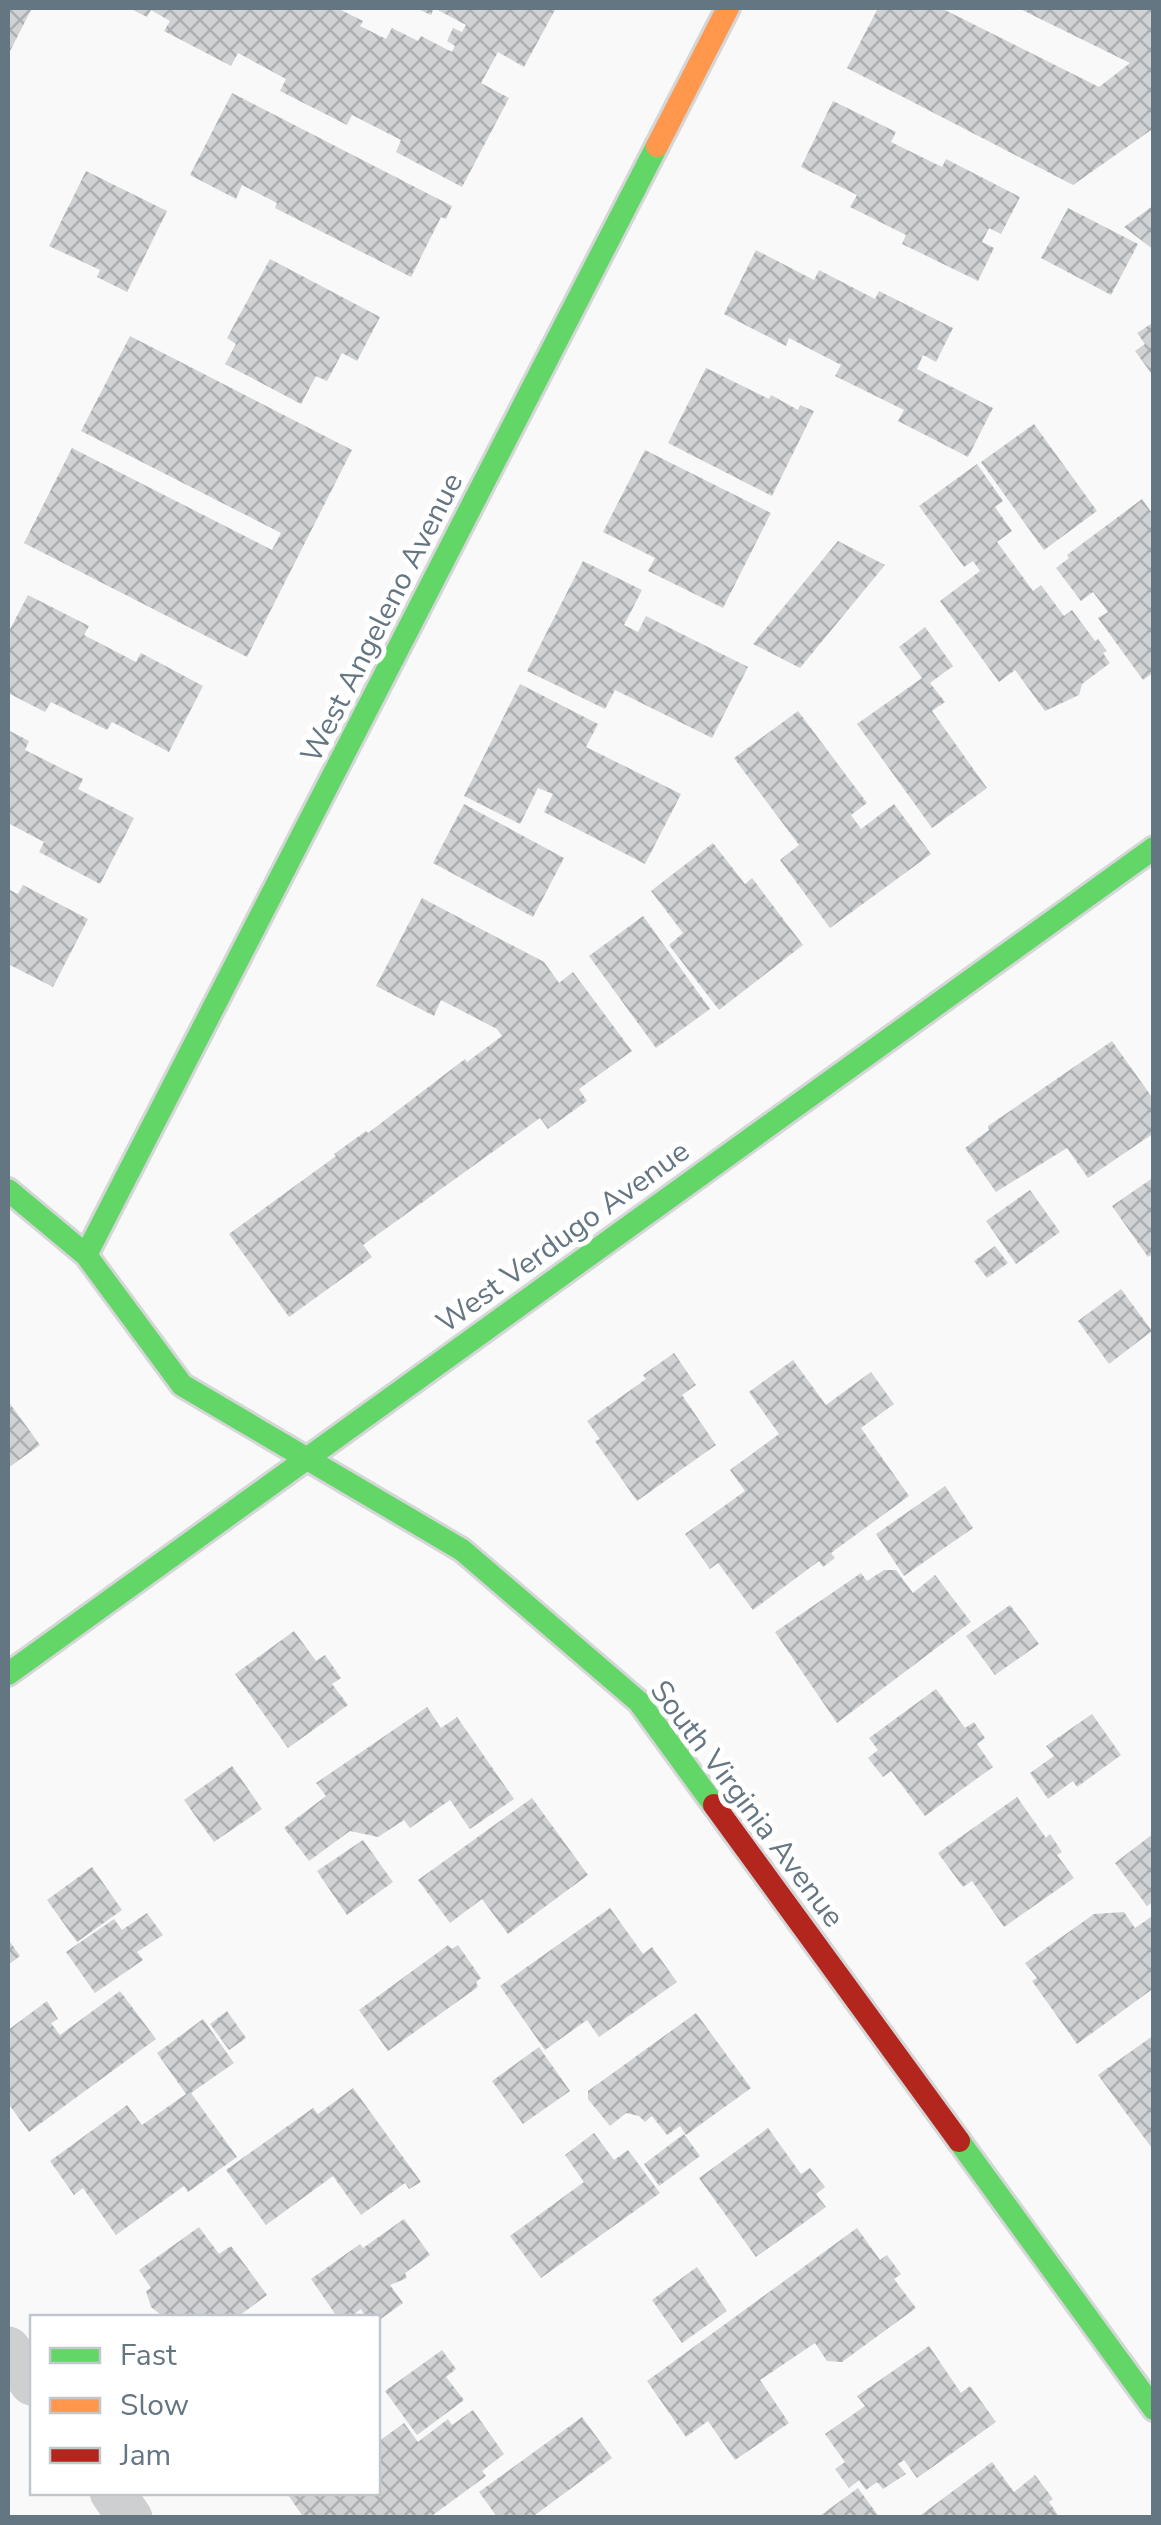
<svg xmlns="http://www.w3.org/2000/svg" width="1161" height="2525" font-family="'Nunito Sans',sans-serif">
  <defs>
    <pattern id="building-cross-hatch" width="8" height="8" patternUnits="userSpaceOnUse" patternTransform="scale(2.5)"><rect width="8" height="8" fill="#d0d2d3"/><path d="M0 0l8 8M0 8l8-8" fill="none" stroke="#acafb1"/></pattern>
  </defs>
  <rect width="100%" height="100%" fill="#f9f9f9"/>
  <path fill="url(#building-cross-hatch)" d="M8 8H32L8 55Z
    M129 8H337L363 21 360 26 386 39 392 28 418 41 421 36 452 52 455 46 447 41 453 28 462 32 466 25 434 8 431 15 416 8H556L524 67 498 52 481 83 509 98 462 187 396 152 401 140 352 115 347 125 280 91 286 79 238 53 231 66 164 31 170 21 151 10 147 17Z
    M878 8H941L1099 87 1130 63 1018 8H1154V128L1073 185 847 68Z
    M232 93 452 206 446 219 441 217 411 277 275 208 277 203 242 185 236 199 190 175Z
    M833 101 896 132 891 142 942 167 946 159 1020 197 1001 234 989 228 982 242 994 248 978 281 902 244 906 235 850 207 857 195 801 167Z
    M86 171 167 211 127 292 97 277 100 270 49 246Z
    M1154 205V250L1124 227Z
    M1068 208 1138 244 1111 295 1041 258Z
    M756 250 814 280 819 270 875 299 879 291 953 328 936 362 923 355 917 369 993 408 968 457 898 421 904 410 835 376 841 365 789 338 786 346 724 314Z
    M270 259 380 317 357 361 342 353 327 381 316 376 301 404 225 364 236 344 227 338Z
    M1154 322V377L1135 351 1145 344 1137 333Z
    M130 336 352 450 247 657 24 543 72 448 272 550 281 533 81 431Z
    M706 368 769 399 771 395 798 410 800 405 814 411 772 496 668 443Z
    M1034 424 1097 511 1044 550 981 462Z
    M645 450 771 513 723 608 648 571 655 558 603 532Z
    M977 464 1003 501 995 507 1012 531 997 542 1033 591 1041 585 1064 616 1072 610 1095 641 1098 639 1107 651 1103 653 1110 663 1082 684 1079 695 1045 711 1015 670 999 682 940 601 980 571 973 561 964 567 919 506Z
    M1142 499 1154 516V672L1143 680 1098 618 1108 612 1093 592 1081 601 1056 568 1069 558 1067 555Z
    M838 541 885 565 800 668 753 644Z
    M583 561 642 590 624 625 638 632 646 616 748 667 712 738 615 690 605 709 527 671Z
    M28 595 89 626 84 635 136 662 141 653 203 686 169 752 112 722 107 730 51 702 45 712 8 693V633Z
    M925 627 953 666 930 683 945 702 932 711 987 788 932 828 857 724 922 678 899 647Z
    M520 684 598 724 586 747 681 794 645 864 544 812 553 794 538 788 520 824 464 796Z
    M798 711 867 803 851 815 861 829 894 804 931 854 830 928 780 860 799 845 734 758Z
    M8 730 29 741 25 750 83 779 78 789 134 818 100 884 39 852 44 842 8 823Z
    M464 804 564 858 533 917 433 863Z
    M713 843 745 884 752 878 803 945 719 1010 669 945 683 933 651 891Z
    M23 885 88 919 53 987 8 964V889L18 894Z
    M422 898 544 962 559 983 573 972 632 1051 579 1089 587 1101 548 1129 540 1118 363 1245 372 1257 289 1317 229 1234 336 1156 334 1154 366 1131 368 1133 465 1059 467 1062 502 1036 497 1029 441 1000 434 1016 376 986Z
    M643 916 710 1009 656 1048 589 956Z
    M1112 1041 1154 1100V1133L1088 1178 1067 1148 996 1192 965 1148 989 1130 988 1126Z
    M1154 1177V1253L1148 1257 1112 1206Z
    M1030 1190 1060 1232 1016 1264 986 1221Z
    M995 1246 1008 1263 987 1278 974 1261Z
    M1121 1289 1152 1331 1109 1364 1078 1321Z
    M674 1353 696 1385 682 1395 716 1445 637 1501 595 1441 600 1439 587 1421 646 1379 643 1375Z
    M793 1360 826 1405 871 1372 894 1404 861 1428 909 1496 831 1553 835 1558 823 1567 819 1561 753 1610 718 1563 710 1569 685 1534 745 1491 730 1470 779 1434 749 1392Z
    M8 1401 40 1445 8 1468Z
    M945 1486 973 1528 904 1576 876 1534Z
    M884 1570H896L913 1593 935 1575 971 1622 837 1723 775 1632 861 1573 867 1581Z
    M1010 1605 1039 1644 995 1675 966 1636Z
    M294 1631 316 1661 325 1655 341 1678 332 1684 348 1705 288 1748 235 1674Z
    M936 1689 965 1728 974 1722 985 1738 977 1744 993 1767 925 1816 891 1771 883 1777 868 1758 878 1750 869 1738Z
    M427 1707 441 1728 457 1717 514 1799 470 1829 450 1800 410 1828 404 1820 378 1837 350 1831 309 1861 284 1828 326 1796 316 1783Z
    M1092 1714 1121 1755 1077 1787 1073 1781 1048 1799 1030 1773 1054 1756 1046 1746Z
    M232 1766 262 1809 214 1842 184 1800Z
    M1017 1797 1046 1838 1050 1834 1062 1852 1057 1855 1074 1878 1004 1927 972 1881 963 1887 938 1853Z
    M532 1798 588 1875 508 1934 482 1899 450 1923 418 1880Z
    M1154 1833V1901L1147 1906 1115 1863Z
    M363 1840 393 1882 347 1915 317 1871Z
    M92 1867 122 1910 77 1942 47 1900Z
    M610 1908 643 1954 652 1947 677 1982 599 2037 587 2020 545 2050 500 1986Z
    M1124 1912 1135 1928 1154 1915V1988L1077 2044 1032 1981 1037 1978 1025 1963 1094 1914Z
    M147 1913 163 1935 137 1952 143 1960 95 1993 66 1952 114 1919 122 1930Z
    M8 1939 20 1956 8 1965Z
    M448 1945 452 1949 458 1945 481 1978 476 1982 478 1987 388 2051 359 2010Z
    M120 1991 156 2039 29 2132 8 2103V2030L47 2001 58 2019 51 2023 60 2035Z
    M227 2011 246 2038 229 2050 210 2024Z
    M696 2013 751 2088 686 2135 680 2126 667 2135 652 2116 645 2122 639 2116 626 2113 610 2126 588 2099V2091Z
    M203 2019 234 2063 191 2093 237 2157 188 2192 184 2186 116 2235 83 2188 74 2195 50 2161 127 2105 142 2125 186 2094 157 2053Z
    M1154 2035V2151L1098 2075Z
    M539 2047 570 2091 523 2124 492 2081Z
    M353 2088 421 2182 409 2189 405 2183 361 2215 333 2176 266 2225 226 2170 313 2108 318 2114Z
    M768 2128 801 2174 810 2168 825 2187 816 2194 826 2207 756 2257 699 2178Z
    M594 2133 614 2160 628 2150 660 2193 541 2278 510 2236 584 2182 565 2155Z
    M684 2134 700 2156 659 2186 644 2164Z
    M404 2219 430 2255 405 2273 407 2278 390 2285 403 2303 378 2321V2318H366L361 2309 349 2318H338L311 2279 360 2244 363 2248Z
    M199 2227 219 2254 231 2246 267 2295 236 2318H165L151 2307 146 2291 151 2288 139 2270Z
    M857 2228 880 2260 887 2255 901 2274 894 2279 916 2308 842 2362 827 2361 815 2343 760 2380 789 2423 735 2460 708 2421 686 2437 647 2381Z
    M697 2267 727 2311 682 2343 652 2300Z
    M929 2346 961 2393 970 2386 996 2422 917 2478 904 2460 898 2464 906 2474 883 2489 877 2482 866 2490 859 2480 849 2488 835 2469 845 2462 825 2434 865 2406 857 2396Z
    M442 2350 456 2369 446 2377 464 2400 417 2435 385 2391Z
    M473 2410 504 2454 482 2471 486 2476 429 2518H304L286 2492H378V2442L404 2423 418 2442 448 2419 452 2425Z
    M582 2417 612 2458 531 2518H498L479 2492Z
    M992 2462 1014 2492 1035 2475 1053 2499 1049 2502 1060 2518H917Z
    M858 2488 880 2518H817Z"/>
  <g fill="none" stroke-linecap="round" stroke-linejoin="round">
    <g stroke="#d5d6d7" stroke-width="28">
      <path id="fast" d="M8 1190 86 1255 182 1385 462 1550 639 1702 714 1805
        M86 1255 657 146
        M8 1674 1154 848
        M959 2141 1154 2409"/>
    </g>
    <g stroke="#d5d6d7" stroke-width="28">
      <path id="slow" d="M657 146 728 8"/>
    </g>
    <g stroke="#d5d6d7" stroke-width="28">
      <path id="jam" d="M714 1805 959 2141"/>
    </g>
    <path stroke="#cecfd0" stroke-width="45" d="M8 2349 32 2383
      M112 2492 130 2518"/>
    <use href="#fast" stroke="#63d668" stroke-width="22"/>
    <use href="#slow" stroke="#ff974d" stroke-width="22"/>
    <use href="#jam" stroke="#b3261e" stroke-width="22"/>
  </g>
  <g text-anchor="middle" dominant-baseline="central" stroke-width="10" stroke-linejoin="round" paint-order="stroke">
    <g font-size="30" fill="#657683" stroke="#fff">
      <text transform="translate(382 618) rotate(-63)">West Angeleno Avenue</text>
      <text transform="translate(563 1237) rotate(-36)">West Verdugo Avenue</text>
      <text transform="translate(747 1804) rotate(53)">South Virginia Avenue</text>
    </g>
  </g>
  <rect width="1161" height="2525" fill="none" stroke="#657683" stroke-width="20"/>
  <rect x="30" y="2315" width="350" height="180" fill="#ffffff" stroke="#c1c8cd" stroke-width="2.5"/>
  <rect x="50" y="2348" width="50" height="15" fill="#63d668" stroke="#c1c8cd" stroke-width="2.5"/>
  <text x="120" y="2365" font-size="30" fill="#657683">Fast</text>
  <rect x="50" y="2398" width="50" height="15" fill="#ff974d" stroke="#c1c8cd" stroke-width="2.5"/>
  <text x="120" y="2415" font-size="30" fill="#657683">Slow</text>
  <rect x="50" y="2448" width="50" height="15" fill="#b3261e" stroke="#c1c8cd" stroke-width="2.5"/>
  <text x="120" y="2465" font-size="30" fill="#657683">Jam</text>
</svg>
